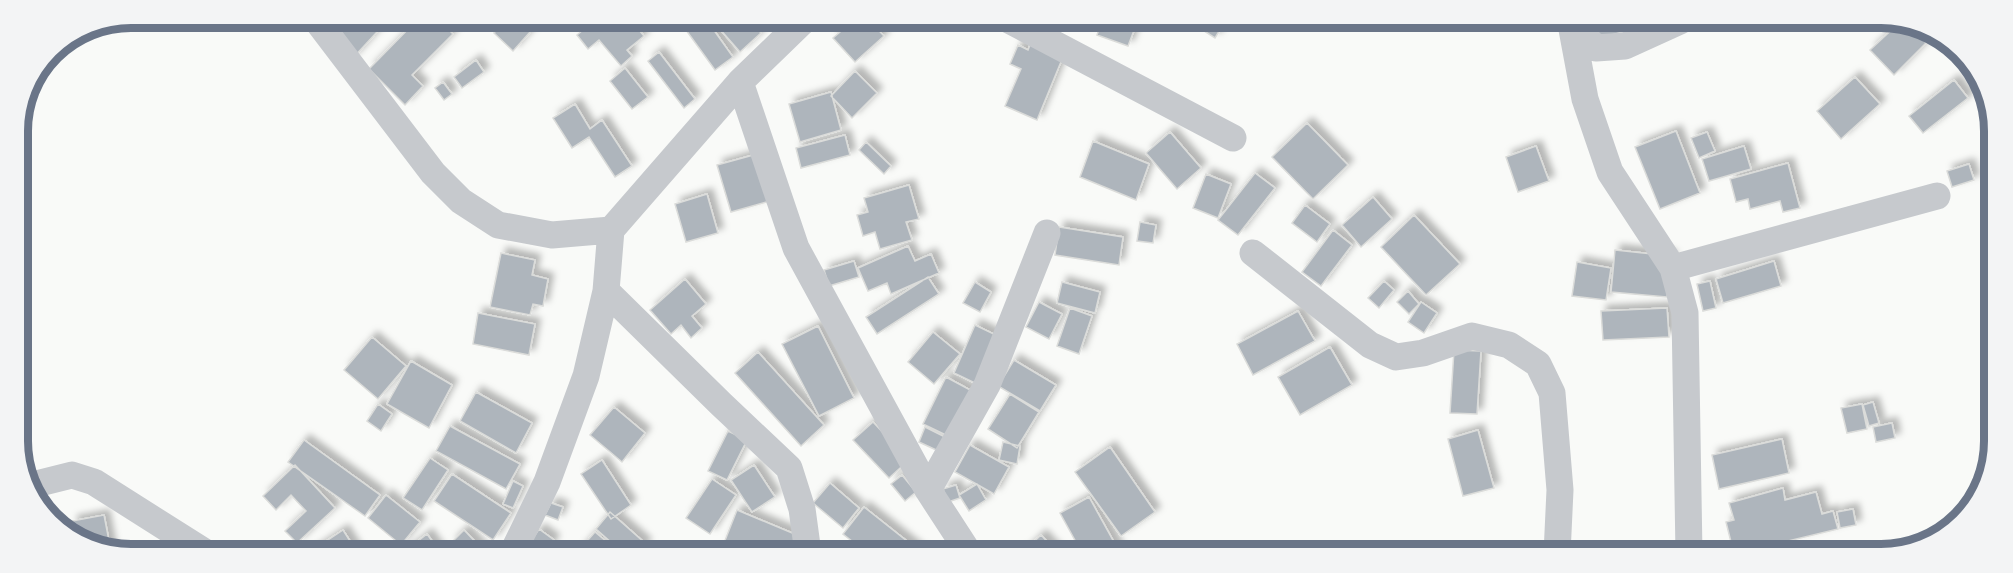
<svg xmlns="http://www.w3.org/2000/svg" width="2013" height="573" font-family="Quicksand,sans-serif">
  <defs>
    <filter id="shadow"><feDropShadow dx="5.5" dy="-5.5" stdDeviation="3" flood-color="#0004"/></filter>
  </defs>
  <rect width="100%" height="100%" fill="#f9faf8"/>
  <path fill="#aeb5bc" stroke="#dbdcda" stroke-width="1.5" filter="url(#shadow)" d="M342 18 389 19 352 59 327 35Z
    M418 19H438L453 34 412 75 423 86 405 105 369 69Z
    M506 19H518L531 31 513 51 494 33Z
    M596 19H630L644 36 627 50 632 56 621 66 599 40 588 49 577 35Z
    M641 19H656L658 22 645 27Z
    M678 19H706L733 57 715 70Z
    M711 19H749L761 33 740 52Z
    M854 20H869L884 36 855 62 833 38Z
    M1102 20H1138L1128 46 1097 35Z
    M1187 20H1226L1215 38Z
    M1581 21H1631L1633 29 1587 42Z
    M1900 22H1906L1926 43 1894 75 1870 50Z
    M1033 37 1065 52 1037 120 1005 106 1021 69 1010 64 1018 45 1028 50Z
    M659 52 695 99 684 108 648 61Z
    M476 60 484 72 462 88 454 77Z
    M625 68 648 97 632 109 610 81Z
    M855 71 877 93 852 118 831 96Z
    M1855 77 1880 104 1841 139 1817 111Z
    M1954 80 1968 98 1923 133 1909 116Z
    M443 82 452 94 444 100 435 88Z
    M831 92 841 130 800 142 789 104Z
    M575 104 590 129 602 120 632 166 615 177 589 137 572 148 553 118Z
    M1307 123 1348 165 1313 199 1272 157Z
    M1676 131 1700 193 1660 209 1635 147Z
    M1170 132 1201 168 1177 189 1146 153Z
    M1707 132 1715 151 1699 158 1691 138Z
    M845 135 850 155 801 168 796 148Z
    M1093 141 1149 164 1136 200 1080 177Z
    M866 142 891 166 884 174 859 150Z
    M1536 146 1549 181 1518 192 1506 157Z
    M1744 146 1751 169 1709 181 1702 159Z
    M757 154 770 201 731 212 717 165Z
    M1788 163 1800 208 1783 212 1780 201 1750 209 1748 199 1736 202 1730 179Z
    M1969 164 1974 180 1952 187 1947 171Z
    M1255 173 1275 188 1238 235 1218 220Z
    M1206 174 1231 184 1218 218 1193 208Z
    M909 185 919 219 906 222 912 240 880 249 875 232 863 236 857 215 868 212 864 198Z
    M707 194 718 233 686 242 675 204Z
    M1373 197 1392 219 1361 247 1342 225Z
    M1305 205 1330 224 1317 242 1292 223Z
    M1414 215 1460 264 1426 295 1381 247Z
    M1140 222 1156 225 1153 243 1137 241Z
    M1059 227 1123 237 1119 265 1055 255Z
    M1333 230 1352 245 1321 286 1302 272Z
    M908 246 915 261 931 254 939 273 891 294 887 283 868 291 858 268Z
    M1615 250 1671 256 1667 297 1611 292Z
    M501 253 535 260 532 275 548 279 543 306 533 304 530 315 490 307Z
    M854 261 859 277 829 286 824 270Z
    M1774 261 1781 286 1723 303 1716 279Z
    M1577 262 1611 268 1606 300 1572 296Z
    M928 277 939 294 877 334 866 317Z
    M685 279 706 304 692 316 702 328 691 338 681 325 671 334 650 310Z
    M1384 281 1394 290 1379 308 1368 298Z
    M1710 281 1716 308 1703 311 1697 284Z
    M975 282 991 292 980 312 963 303Z
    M1062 282 1100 292 1095 313 1057 303Z
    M1408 291 1419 304 1409 314 1397 302Z
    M1039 302 1062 314 1049 339 1026 327Z
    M1421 302 1437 313 1424 333 1408 322Z
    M1070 308 1092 316 1079 354 1057 346Z
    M1667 308 1669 337 1603 340 1601 311Z
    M1298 311 1315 341 1253 375 1237 344Z
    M478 313 535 324 529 355 473 344Z
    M975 325 998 336 977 384 954 373Z
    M818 326 854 398 819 416 782 344Z
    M933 332 960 354 934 384 908 362Z
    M372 337 406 366 378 399 344 370Z
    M1330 347 1352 385 1300 415 1278 377Z
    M1454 350 1481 351 1477 414 1450 413Z
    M758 352 824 425 801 446 735 373Z
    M1014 360 1056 385 1040 411 998 386Z
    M411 361 452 385 429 428 387 404Z
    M946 377 974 392 952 438 923 424Z
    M476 392 532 423 516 453 460 421Z
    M1010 394 1039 412 1017 448 988 429Z
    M1873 402 1879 423 1869 426 1863 405Z
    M378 404 392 414 381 431 367 421Z
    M1862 404 1867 429 1847 433 1841 408Z
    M614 407 645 433 622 462 590 435Z
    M873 422 909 460 889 478 853 440Z
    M1892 423 1895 438 1876 442 1873 427Z
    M450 426 520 464 506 489 436 451Z
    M925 427 953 441 947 455 919 442Z
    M1478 430 1494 488 1463 496 1448 439Z
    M728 431 747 440 727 480 708 471Z
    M1782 439 1789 473 1719 489 1712 455Z
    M304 440 380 495 365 516 288 462Z
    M1003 442 1020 446 1017 464 999 460Z
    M970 445 1009 467 994 494 955 472Z
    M1110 447 1155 512 1121 536 1075 472Z
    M430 458 448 470 422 510 403 498Z
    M602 460 631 505 611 519 581 474Z
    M295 465 335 508 297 543 285 531 306 511 291 495 276 510 263 496Z
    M754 465 775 497 752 512 731 480Z
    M452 474 511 513 493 540 434 501Z
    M902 475 916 492 905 501 891 484Z
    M712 479 736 495 710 534 686 518Z
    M513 481 523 486 513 508 503 504Z
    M830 483 859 508 843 528 813 503Z
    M977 484 986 500 969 511 959 495Z
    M956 485 960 498 948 502 943 489Z
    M1783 488 1785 500 1816 492 1822 514 1833 511 1838 529 1734 554 1726 522 1734 520 1729 503Z
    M386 495 420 522 401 545 368 518Z
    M1089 497 1120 553H1082L1060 513Z
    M551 503 563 507 558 520 545 515Z
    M864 507 922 553H867L843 534Z
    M1853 509 1856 525 1840 528 1837 512Z
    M737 510 797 535 790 553 746 552 724 543Z
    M610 512 646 544 638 552H622L596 529Z
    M104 515 111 551H103L75 535 72 521Z
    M539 529 554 540 546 552H524Z
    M343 530 357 552H310Z
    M464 530 485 552H460L451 543Z
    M595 532 619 552H583L580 549Z
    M427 534 440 552H404Z
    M1041 535 1058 553H1022Z
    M169 542 178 551H159Z"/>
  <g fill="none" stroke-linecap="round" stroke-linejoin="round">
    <path stroke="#c6c9cd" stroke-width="27" d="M315 18 433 173 461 201 498 225 552 235 611 230 740 82 805 19
      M1009 20 1233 138
      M1569 21 1596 48 1625 46 1680 21
      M1571 24 1585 99 1610 172 1673 268 1685 313 1689 554
      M740 82 796 248 928 490 969 553
      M1253 253 1370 345 1396 357 1423 353 1472 336 1509 345 1538 364 1552 393 1560 490 1557 554
      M1673 268 1937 196
      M606 291 721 404 789 468 802 509 808 553
      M32 485 72 475 94 482 203 551
      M928 490 987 385 1047 233
      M513 552 547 482 586 376 606 291 611 230"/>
  </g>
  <path d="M0 0H2013V573H0ZM131 28H1881A103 103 0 0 1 1984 131V441A103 103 0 0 1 1881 544H131A103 103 0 0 1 28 441V131A103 103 0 0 1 131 28Z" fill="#f3f4f5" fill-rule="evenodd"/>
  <path fill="none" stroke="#6a7588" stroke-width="8" d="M131 28H1881A103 103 0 0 1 1984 131V441A103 103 0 0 1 1881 544H131A103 103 0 0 1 28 441V131A103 103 0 0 1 131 28Z"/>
</svg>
